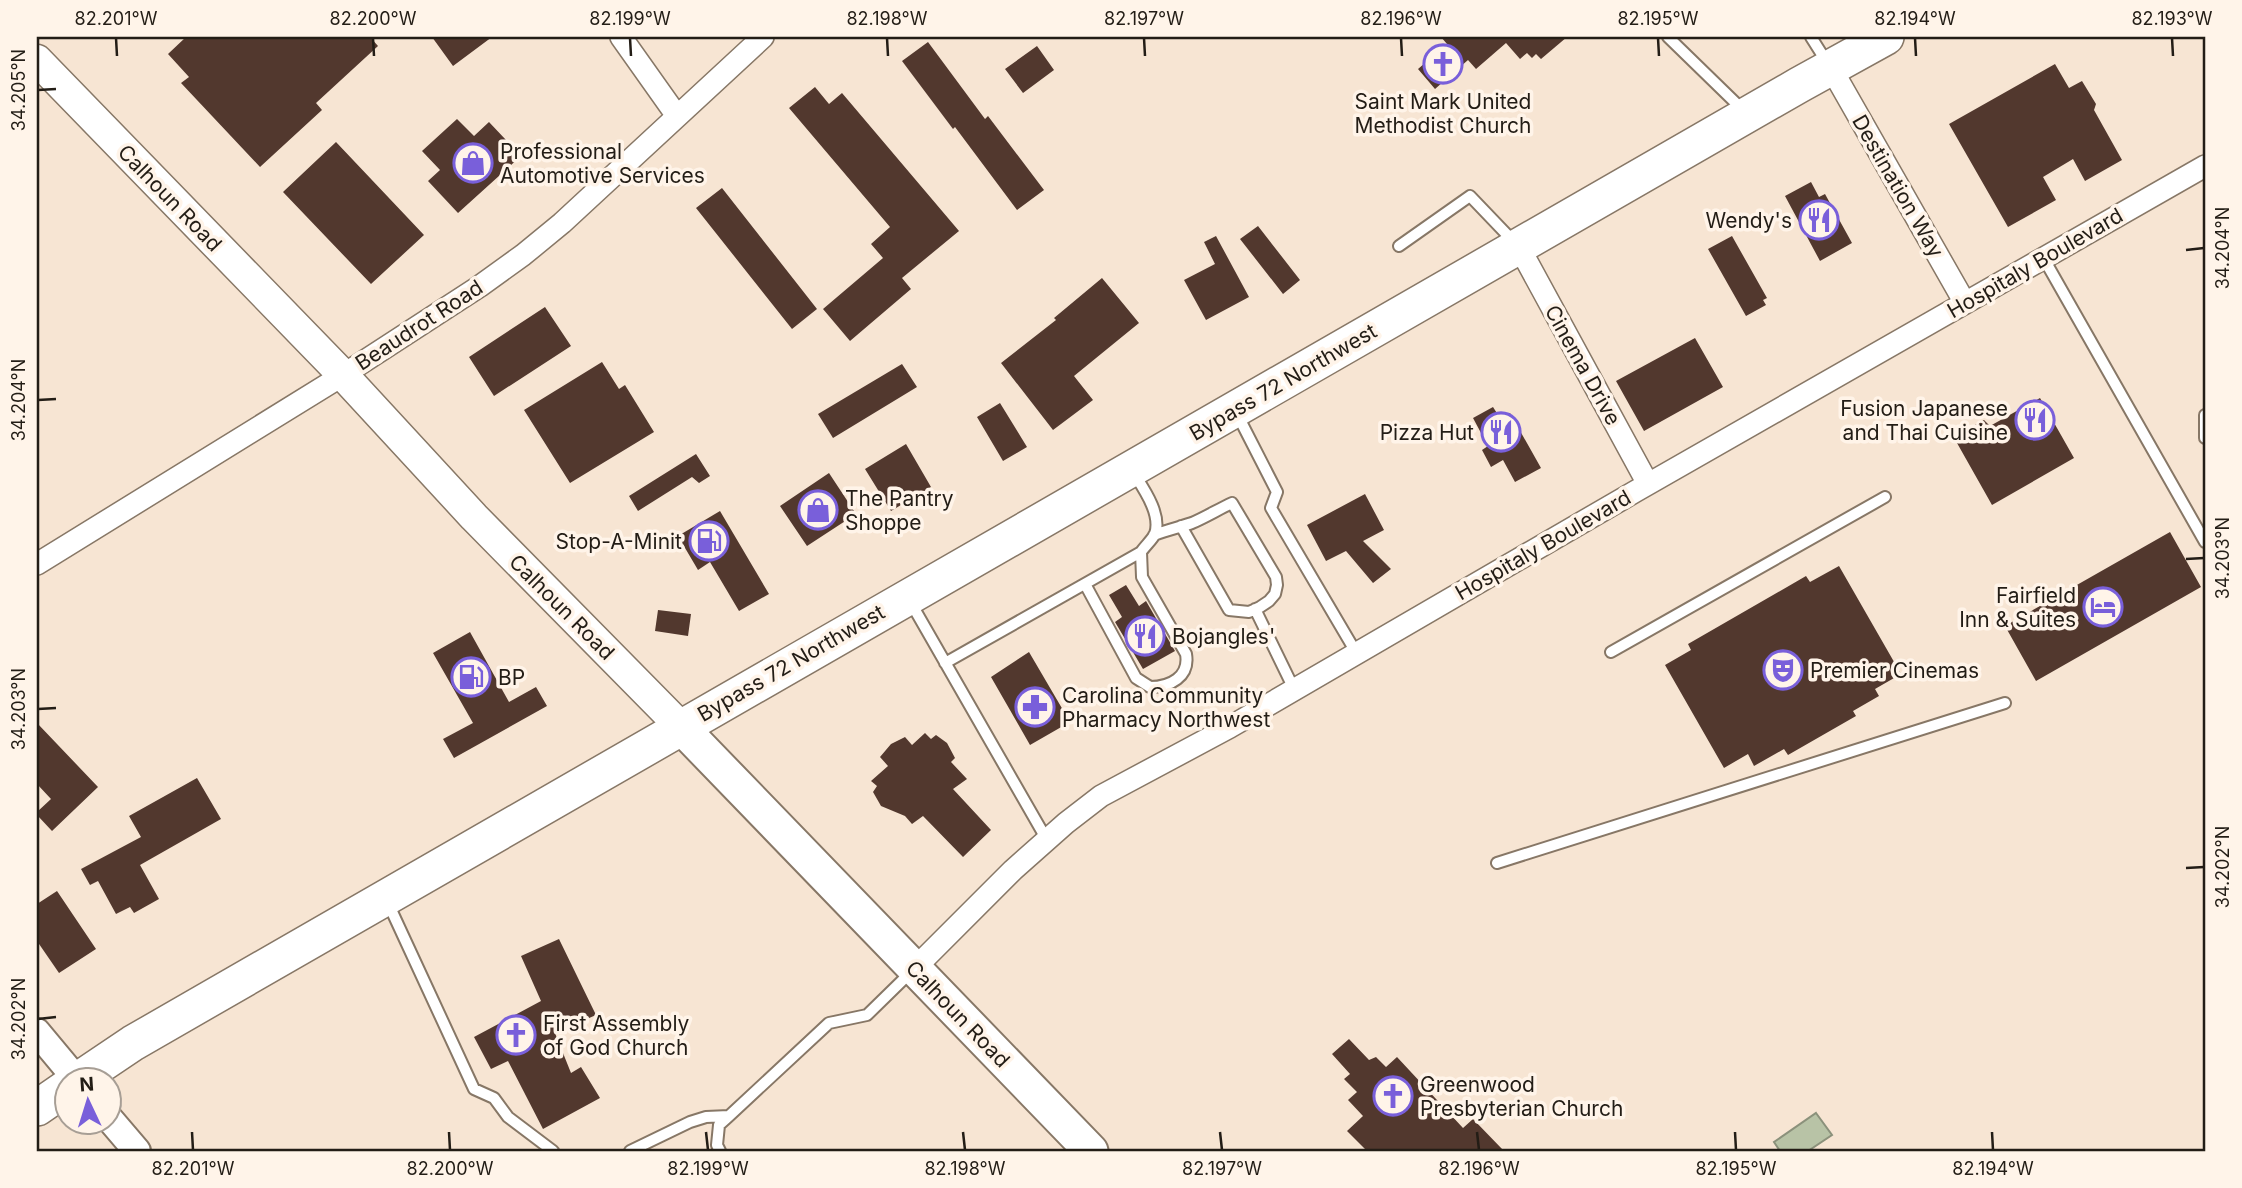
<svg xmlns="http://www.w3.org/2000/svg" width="2242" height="1188" font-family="Inter,sans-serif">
  <rect width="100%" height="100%" fill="#f7e5d3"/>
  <path fill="#b8c3a6" stroke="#8b917b" stroke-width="2" d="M1816 1113 1832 1135 1808 1151H1780L1774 1142Z"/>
  <path fill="#52382e" d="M186 37H370L378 46 316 103 322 110 260 167 181 83 189 77 168 54Z
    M432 37H492L453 66Z
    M1441 37H1567L1541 59 1536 54 1532 58 1527 53 1520 59 1506 43 1476 69 1468 60 1435 89 1418 69 1447 44Z
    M928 42 985 119 988 116 1044 190 1017 210 955 127 953 129 902 61Z
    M1037 46 1054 70 1023 93 1005 69Z
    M2055 64 2069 88 2082 81 2096 104 2094 110 2122 160 2085 181 2073 159 2043 177 2056 200 2008 227 1949 124Z
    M815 87 829 104 842 93 959 231 902 278 911 289 850 341 823 309 883 258 871 244 890 227 789 108Z
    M457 119 474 136 489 122 521 156 458 213 428 181 440 170 422 151Z
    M336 142 424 235 371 284 283 192Z
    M1811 182 1819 197 1825 194 1852 243 1820 261 1785 196Z
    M722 188 817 309 792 329 696 208Z
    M1258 226 1300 280 1283 294 1240 239Z
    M1216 236 1249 297 1206 320 1184 280 1215 264 1204 242Z
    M1732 236 1767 298 1763 300 1766 305 1746 316 1708 249Z
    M1102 278 1139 323 1074 376 1093 400 1053 430 1001 363 1056 320 1054 318Z
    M545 307 571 346 494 396 469 357Z
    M1695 338 1723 387 1644 431 1616 381Z
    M602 362 619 389 625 385 654 432 570 483 524 410Z
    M902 364 917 387 833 438 818 414Z
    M2040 398 2074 458 1992 505 1957 443 1970 436 1966 430 1984 420 1990 426Z
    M1000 403 1027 447 1003 461 977 417Z
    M1493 407 1500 418 1510 413 1541 468 1515 482 1503 460 1491 467 1482 450 1488 446 1473 418Z
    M906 444 931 487 891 511 865 469Z
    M696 454 710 476 699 483 692 477 638 511 629 496Z
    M829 473 856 514 807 546 780 506Z
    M1365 494 1384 530 1363 541 1391 569 1373 583 1346 551 1326 561 1307 525Z
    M720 511 769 594 739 611 710 562 698 570 678 536Z
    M2170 532 2201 587 2036 681 2005 626Z
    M1839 566 1901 674 1875 689 1879 696 1853 711 1856 716 1788 755 1784 749 1754 766 1748 754 1724 768 1665 665 1691 650 1688 644 1806 576 1810 582Z
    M1126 585 1139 606 1146 601 1175 651 1143 669 1115 622 1122 617 1109 595Z
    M658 610 691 614 688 636 655 631Z
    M470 632 509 702 536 687 547 706 454 758 443 739 473 723 433 653Z
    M1029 652 1070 722 1030 745 991 677Z
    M37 723 98 787 52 831 37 815V812L51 799 37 784Z
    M925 733 931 739 936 735 947 743 955 758 951 762 967 779 953 789 991 830 963 857 923 816 912 824 905 816 881 806 873 792 877 786 871 781 888 766 880 757 891 744 905 737 912 745Z
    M197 778 221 819 140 865 159 899 134 913 130 907 116 914 98 881 90 885 81 869 141 837 129 816Z
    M57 891 96 949 59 973 37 941V904Z
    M559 939 596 1015 555 1033 571 1073 581 1067 600 1098 543 1129 508 1061 491 1069 474 1037 541 1001 521 956Z
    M1349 1039 1369 1060 1376 1057 1386 1067 1397 1057 1463 1128 1473 1119 1504 1151H1367L1347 1131 1363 1116 1348 1100 1357 1092 1344 1079 1350 1074 1332 1054Z"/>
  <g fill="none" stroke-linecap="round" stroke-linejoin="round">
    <g stroke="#877766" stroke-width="14">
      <path id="service" d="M1668 37 1743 110
        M1811 37 1828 64
        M1399 246 1470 196 1515 243
        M2044 259 2205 542
        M1236 412 1277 492 1271 508 1357 654
        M2205 415V438
        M1154 535C1167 530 1180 527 1192 523 1206 517 1219 509 1232 503L1276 577 1277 585 1275 594 1269 601 1260 607 1249 612 1229 610 1181 526
        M1085 584 1136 678 1150 687C1170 687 1190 677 1186 654L1142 577 1141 552
        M911 603 1047 840
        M1255 609 1294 689
        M1611 652 1885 497
        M945 663 1141 552C1145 546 1152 540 1155 534 1162 514 1143 488 1133 472
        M1497 863 2005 703
        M388 903 474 1089 494 1098 508 1117 553 1151
        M630 1151 690 1122 706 1117 729 1116
        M720 1151 717 1145 719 1125 729 1116 829 1023 867 1015 911 972"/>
    </g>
    <g stroke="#877766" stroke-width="24">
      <path id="minor" d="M621 37 677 116
        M1831 68 1965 303
        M1519 247 1648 484
        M37 564 343 375 480 286 523 255 562 223 763 37
        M914 969 1013 870 1066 823 1101 796 1230 727 1636 491 2205 166"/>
    </g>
    <g stroke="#877766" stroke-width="30">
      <path id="tertiary" d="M37 1032 77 1080
        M108 1117 137 1151"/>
    </g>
    <g stroke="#877766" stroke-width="33">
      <path id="secondary" d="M37 60 343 375 474 517 681 727"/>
    </g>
    <g stroke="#877766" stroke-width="37">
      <path id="primary" d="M681 727 1091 1151"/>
    </g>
    <g stroke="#877766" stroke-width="38">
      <path id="trunk" d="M78 1080 133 1043 1799 85 1886 37
        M37 1108 66 1088"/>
    </g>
    <use href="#service" stroke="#fff" stroke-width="10"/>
    <use href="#minor" stroke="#fff" stroke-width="21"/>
    <use href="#tertiary" stroke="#fff" stroke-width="26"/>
    <use href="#secondary" stroke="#fff" stroke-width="30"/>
    <use href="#primary" stroke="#fff" stroke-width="33"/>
    <use href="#trunk" stroke="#fff" stroke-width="35"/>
  </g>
  <path fill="none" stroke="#231d16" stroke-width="2.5" d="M116 38 117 56M373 38 374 56M630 38 631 56M887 38 888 56M1144 38 1145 56M1401 38 1402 56M1658 38 1659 56M1915 38 1916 56M2172 38 2173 56M38 90 56 89M2186 250 2204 248M38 400 56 399M2186 559 2204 558M38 709 56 708M2186 868 2204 867M38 1019 56 1017M192 1132 193 1150M449 1132 450 1150M706 1132 708 1150M963 1132 965 1150M1220 1132 1222 1150M1477 1132 1479 1150M1735 1132 1736 1150M1992 1132 1993 1150"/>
  <defs>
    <g id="church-ring" transform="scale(2.0125)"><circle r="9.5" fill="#fff4e9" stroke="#795fda" stroke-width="1.5"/><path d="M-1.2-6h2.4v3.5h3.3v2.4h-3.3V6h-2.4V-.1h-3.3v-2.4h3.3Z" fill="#795fda"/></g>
    <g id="shop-ring" transform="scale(2.0125)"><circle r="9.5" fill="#fff4e9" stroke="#795fda" stroke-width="1.5"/><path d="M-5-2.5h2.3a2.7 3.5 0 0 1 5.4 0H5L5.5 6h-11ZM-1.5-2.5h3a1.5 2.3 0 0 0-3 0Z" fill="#795fda"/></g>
    <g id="restaurant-ring" transform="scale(2.0125)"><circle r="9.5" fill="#fff4e9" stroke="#795fda" stroke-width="1.5"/><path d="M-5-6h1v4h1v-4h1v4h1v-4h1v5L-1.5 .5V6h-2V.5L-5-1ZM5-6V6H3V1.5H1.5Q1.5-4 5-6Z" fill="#795fda"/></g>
    <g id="fuel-ring" transform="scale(2.0125)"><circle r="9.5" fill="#fff4e9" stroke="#795fda" stroke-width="1.5"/><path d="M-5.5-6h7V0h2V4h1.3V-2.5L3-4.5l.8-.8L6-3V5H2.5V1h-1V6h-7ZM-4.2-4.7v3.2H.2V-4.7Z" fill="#795fda"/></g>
    <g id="hotel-ring" transform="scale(2.0125)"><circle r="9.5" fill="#fff4e9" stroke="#795fda" stroke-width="1.5"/><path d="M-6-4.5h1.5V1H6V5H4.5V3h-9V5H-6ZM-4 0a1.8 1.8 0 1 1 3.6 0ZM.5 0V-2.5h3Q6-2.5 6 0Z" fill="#795fda"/></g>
    <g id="theatre-ring" transform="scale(2.0125)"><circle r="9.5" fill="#fff4e9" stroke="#795fda" stroke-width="1.5"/><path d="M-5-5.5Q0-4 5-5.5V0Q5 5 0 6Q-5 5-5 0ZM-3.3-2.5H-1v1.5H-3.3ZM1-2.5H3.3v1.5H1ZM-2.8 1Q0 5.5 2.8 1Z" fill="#795fda"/></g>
    <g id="pharmacy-ring" transform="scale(2.0125)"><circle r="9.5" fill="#fff4e9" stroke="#795fda" stroke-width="1.5"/><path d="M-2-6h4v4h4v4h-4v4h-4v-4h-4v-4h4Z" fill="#795fda"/></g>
  </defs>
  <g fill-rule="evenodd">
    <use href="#church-ring" x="1443" y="64"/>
    <use href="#shop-ring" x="473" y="163"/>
    <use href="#restaurant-ring" x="1819" y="220"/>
    <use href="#restaurant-ring" x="2035" y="420"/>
    <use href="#restaurant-ring" x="1501" y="432"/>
    <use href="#shop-ring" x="818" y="510"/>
    <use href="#fuel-ring" x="709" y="541"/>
    <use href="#hotel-ring" x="2103" y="607"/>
    <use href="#restaurant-ring" x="1145" y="636"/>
    <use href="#theatre-ring" x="1783" y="670"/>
    <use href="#fuel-ring" x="471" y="677"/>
    <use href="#pharmacy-ring" x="1035" y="707"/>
    <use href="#church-ring" x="516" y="1035"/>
    <use href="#church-ring" x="1393" y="1096"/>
  </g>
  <g text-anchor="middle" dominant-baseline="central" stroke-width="7" stroke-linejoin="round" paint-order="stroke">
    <g font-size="21" fill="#231d16" stroke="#fff4e9" text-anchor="start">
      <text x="1443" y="101" text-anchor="middle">Saint Mark United<tspan x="1443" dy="24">Methodist Church</tspan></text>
      <text x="500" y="151">Professional<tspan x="500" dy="24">Automotive Services</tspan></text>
      <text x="1792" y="220" text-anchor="end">Wendy's</text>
      <text x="2008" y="408" text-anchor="end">Fusion Japanese<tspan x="2008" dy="24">and Thai Cuisine</tspan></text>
      <text x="1474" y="432" text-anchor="end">Pizza Hut</text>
      <text x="845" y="498">The Pantry<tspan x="845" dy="24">Shoppe</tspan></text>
      <text x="682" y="541" text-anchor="end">Stop-A-Minit</text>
      <text x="2076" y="595" text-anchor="end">Fairfield<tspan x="2076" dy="24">Inn &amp; Suites</tspan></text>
      <text x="1172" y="636">Bojangles'</text>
      <text x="1810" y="670">Premier Cinemas</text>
      <text x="498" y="677">BP</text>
      <text x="1062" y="695">Carolina Community<tspan x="1062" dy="24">Pharmacy Northwest</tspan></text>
      <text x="543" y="1023">First Assembly<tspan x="543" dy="24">of God Church</tspan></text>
      <text x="1420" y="1084">Greenwood<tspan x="1420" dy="24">Presbyterian Church</tspan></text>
    </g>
    <g font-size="21" fill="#231d16" stroke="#fff4e9">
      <text transform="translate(1898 186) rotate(60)">Destination Way</text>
      <text transform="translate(170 198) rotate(46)">Calhoun Road</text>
      <text transform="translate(2035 263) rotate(-30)">Hospitaly Boulevard</text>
      <text transform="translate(419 325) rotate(-33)">Beaudrot Road</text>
      <text transform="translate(1583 365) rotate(61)">Cinema Drive</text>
      <text transform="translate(1283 382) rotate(-30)">Bypass 72 Northwest</text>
      <text transform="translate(1543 545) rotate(-30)">Hospitaly Boulevard</text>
      <text transform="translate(562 607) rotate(45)">Calhoun Road</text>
      <text transform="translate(791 663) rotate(-30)">Bypass 72 Northwest</text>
      <text transform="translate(958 1014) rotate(46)">Calhoun Road</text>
    </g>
  </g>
  <rect width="2242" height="1188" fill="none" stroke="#fff4e9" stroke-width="77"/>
  <g transform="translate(88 1101) rotate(356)"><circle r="33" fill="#fff4e9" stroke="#a79e95" stroke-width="2"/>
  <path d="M0-5L12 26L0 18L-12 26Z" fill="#795fda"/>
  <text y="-10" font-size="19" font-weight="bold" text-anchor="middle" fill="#231d16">N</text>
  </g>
  <rect x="38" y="38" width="2166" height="1112" fill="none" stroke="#231d16" stroke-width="2.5"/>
  <g font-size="18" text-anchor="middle" fill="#231d16">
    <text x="116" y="25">82.201°W</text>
    <text x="373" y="25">82.200°W</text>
    <text x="630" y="25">82.199°W</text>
    <text x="887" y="25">82.198°W</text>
    <text x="1144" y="25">82.197°W</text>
    <text x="1401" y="25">82.196°W</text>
    <text x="1658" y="25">82.195°W</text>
    <text x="1915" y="25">82.194°W</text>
    <text x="2172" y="25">82.193°W</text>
    <text transform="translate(19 90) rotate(-90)" y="6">34.205°N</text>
    <text transform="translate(2223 248) rotate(-90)" y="6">34.204°N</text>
    <text transform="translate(19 400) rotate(-90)" y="6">34.204°N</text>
    <text transform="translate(2223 558) rotate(-90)" y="6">34.203°N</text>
    <text transform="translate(19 709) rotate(-90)" y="6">34.203°N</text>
    <text transform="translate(2223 867) rotate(-90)" y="6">34.202°N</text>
    <text transform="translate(19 1019) rotate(-90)" y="6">34.202°N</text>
    <text x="193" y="1175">82.201°W</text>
    <text x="450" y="1175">82.200°W</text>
    <text x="708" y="1175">82.199°W</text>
    <text x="965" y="1175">82.198°W</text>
    <text x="1222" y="1175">82.197°W</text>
    <text x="1479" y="1175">82.196°W</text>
    <text x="1736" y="1175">82.195°W</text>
    <text x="1993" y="1175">82.194°W</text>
  </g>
</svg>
